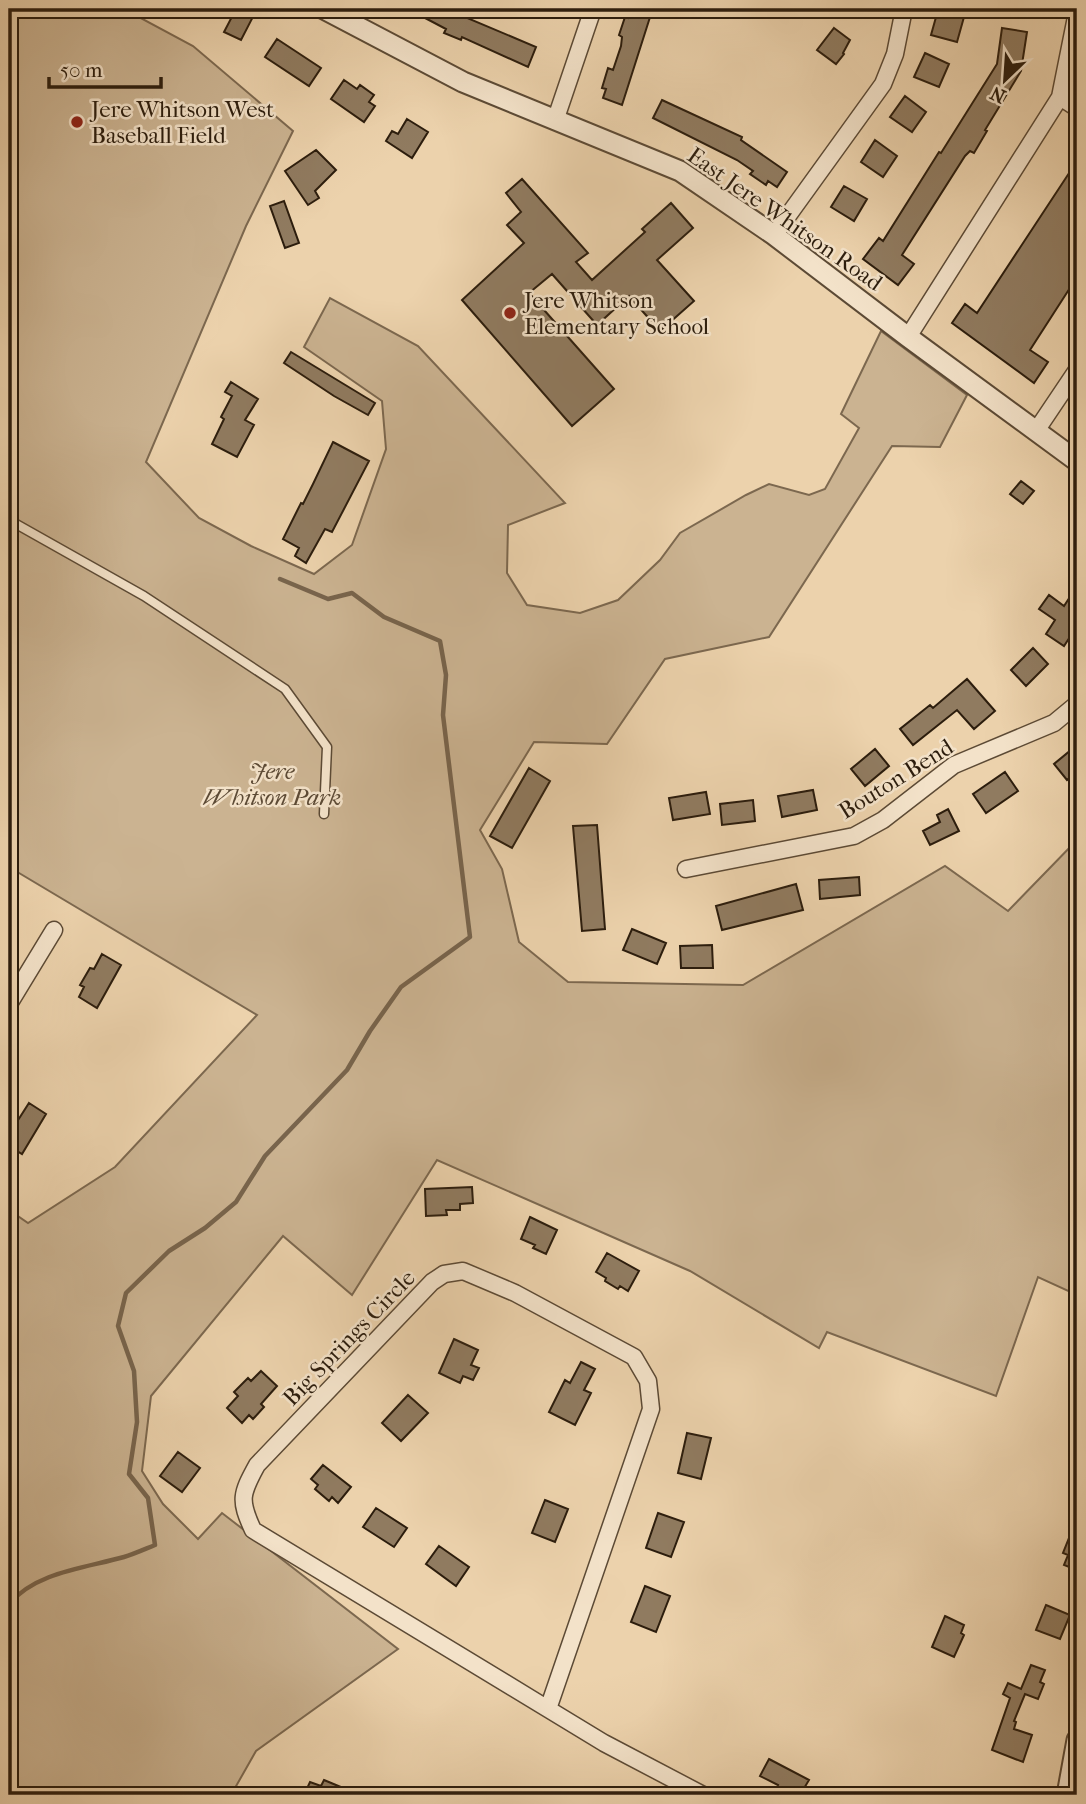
<svg xmlns="http://www.w3.org/2000/svg" width="1086" height="1804" font-family="'IM FELL French Canon',serif">
  <rect width="100%" height="100%" fill="#ecd2ac"/>
  <filter id="stains"><feTurbulence type="fractalNoise" baseFrequency=".00286" numOctaves="4"/><feColorMatrix values="0 0 0 0 .2 0 0 0 0 .09 0 0 0 0 .02 0 0 0 .5 -.17"/></filter>
  <radialGradient id="worn" r=".72"><stop offset=".6" stop-color="#630" stop-opacity="0"/><stop offset="1" stop-color="#630" stop-opacity=".3"/></radialGradient>
  <path fill="#cbb391" stroke="#7c684f" stroke-width="2" d="M9 9H124L193 46 293 131 246 226 146 462 199 518 251 546 314 574 352 545 386 449 382 401 304 347 330 298 418 346 565 503 508 525 507 573 527 605 580 613 618 600 660 560 680 533 746 495 769 484 809 495 825 489 859 428 841 414 881 331 967 395 940 447 892 446 769 637 665 659 607 744 534 742 480 830 502 869 519 942 568 982 743 985 945 866 1008 911 1077 840V1295L1038 1277 996 1396 827 1332 819 1348 690 1271 437 1160 352 1295 283 1236 151 1396 142 1471 163 1504 198 1539 222 1513 398 1649 256 1751 231 1795H9V1210L28 1223 115 1167 257 1015 9 867Z"/>
  <g fill="none" stroke-linecap="round" stroke-linejoin="round">
    <path stroke="#78644c" stroke-width="4.5" d="M9 1604C36 1572 85 1568 124 1557 134 1554 145 1549 155 1545L148 1498 129 1474 137 1422 134 1371 118 1326 126 1293 169 1251 205 1228 236 1202 265 1156 347 1070 370 1031 401 987 470 937 443 715 446 675 440 641 384 617 352 593 328 599 280 579"/>
  </g>
  <path fill="#907b60" stroke="#2c1d0d" stroke-width="2" d="M236 9H257L241 40 224 32Z
    M408 9H446L536 47 528 67 462 37 461 40 444 33 446 29Z
    M631 9 651 14 622 105 603 98 606 89 602 88 608 68 613 70 621 46 622 37 619 35 625 17 628 18Z
    M938 10 964 17 957 42 931 35Z
    M834 28 850 40 843 53 844 54 836 64 817 50Z
    M1002 28 1027 32 1021 71 985 130 987 131 974 153 970 151 965 156 902 255 914 264 898 285 863 259 879 238 883 241 939 152 941 153 997 64Z
    M277 39 321 68 309 86 265 57Z
    M925 53 949 64 939 87 914 77Z
    M344 80 357 89 360 85 374 95 369 102 375 106 364 122 331 99Z
    M905 96 926 112 912 132 890 117Z
    M662 100 742 137 741 140 787 172 777 187 768 181 766 185 750 174 753 171 737 160 653 118Z
    M407 119 428 132 412 158 386 141 392 131 398 134Z
    M875 140 897 156 883 177 861 162Z
    M316 150 336 170 315 191 319 198 308 205 285 171Z
    M1077 161V277L1030 350 1048 362 1034 383 952 323 965 304 977 313Z
    M522 179 588 253 576 262 592 280 645 232 642 229 671 203 693 228 657 260 694 301 660 331 629 296 597 325 552 274 529 293 614 389 572 426 462 300 524 243 507 225 521 212 506 193Z
    M844 186 867 199 854 221 831 207Z
    M284 201 299 243 285 248 270 206Z
    M291 352 375 403 368 415 334 396 284 363Z
    M231 382 258 399 245 420 254 425 237 457 212 444 224 419 221 417 232 396 225 392Z
    M333 442 369 461 332 532 325 529 306 563 295 556 299 548 283 539 301 503 303 504 313 484Z
    M1021 481 1034 491 1023 504 1010 494Z
    M1077 586V626L1064 646 1046 634 1055 620 1039 609 1049 595 1064 606Z
    M1033 648 1048 664 1026 686 1011 670Z
    M967 679 995 711 974 729 957 710 913 745 900 729 930 705 933 708Z
    M875 749 889 766 865 786 851 769Z
    M1071 750 1077 757V772L1067 780 1054 764Z
    M529 768 550 781 512 848 490 836Z
    M1005 772 1018 791 986 813 973 794Z
    M813 790 817 810 782 817 778 796Z
    M706 792 710 814 673 820 669 798Z
    M753 800 755 821 722 825 720 804Z
    M948 809 959 831 930 845 923 831 940 822 937 815Z
    M597 825 605 929 582 931 573 826Z
    M859 877 860 895 820 899 819 880Z
    M796 884 803 910 722 930 716 906Z
    M632 929 666 943 657 964 623 950Z
    M712 945 713 968H681L680 946Z
    M102 954 121 965 97 1008 79 997 84 987 80 985 90 968 94 969Z
    M29 1103 46 1114 22 1154 9 1146V1126L13 1128Z
    M472 1187 473 1203 460 1204V1210H446L447 1215 426 1216 425 1189Z
    M530 1217 557 1230 546 1254 533 1248 535 1245 521 1239Z
    M607 1253 639 1271 628 1291 620 1286 618 1289 605 1281 606 1278 596 1272Z
    M454 1339 478 1350 471 1365 479 1368 473 1380 463 1376 460 1383 439 1373Z
    M581 1362 595 1369 584 1390 591 1393 575 1425 549 1412 565 1380 570 1383Z
    M261 1371 277 1386 261 1404 264 1407 253 1419 249 1415 242 1423 227 1408 238 1396 234 1392 248 1378 251 1381Z
    M408 1395 428 1413 401 1441 382 1423Z
    M687 1433 711 1438 701 1479 678 1473Z
    M178 1452 200 1468 182 1492 160 1476Z
    M323 1465 351 1487 338 1503 332 1497 329 1501 315 1489 318 1485 311 1479Z
    M545 1500 568 1509 555 1542 532 1533Z
    M376 1508 407 1528 394 1547 363 1527Z
    M658 1513 684 1522 671 1557 646 1548Z
    M1077 1518V1570L1064 1565 1068 1555 1063 1553Z
    M439 1546 469 1567 456 1586 426 1564Z
    M645 1586 670 1596 656 1632 631 1622Z
    M1046 1605 1070 1615 1060 1639 1036 1630Z
    M945 1616 964 1625 961 1633 964 1635 954 1657 932 1647Z
    M1031 1665 1045 1670 1040 1682 1044 1684 1038 1699 1025 1694 1014 1721 1016 1722 1014 1729 1032 1735 1023 1762 992 1750 1010 1698 1003 1694 1008 1683 1021 1689Z
    M769 1759 809 1780 800 1795H788L776 1789 778 1785 760 1776Z
    M324 1780 360 1795H304L310 1782 321 1786Z"/>
  <g fill="none" stroke-linecap="round" stroke-linejoin="round">
    <g stroke="#5c4a35" stroke-width="11">
      <path id="service" d="M9 520 144 596 285 689 327 747 324 814"/>
    </g>
    <g stroke="#5c4a35" stroke-width="19">
      <path id="minor" d="M1060 97 1077 108
        M555 121 593 9
        M774 235 883 84 895 54 904 9
        M908 337 1060 97 1077 12
        M1036 431 1077 370
        M686 869 854 836 883 820 954 765 1054 723 1077 704
        M9 1004 54 930
        M463 1271 515 1293 634 1357 648 1381 651 1409 548 1709 253 1530C239 1500 241 1494 257 1465L432 1282 444 1274Z
        M548 1709 604 1743 703 1795"/>
    </g>
    <g stroke="#5c4a35" stroke-width="23">
      <path id="tertiary" d="M324 9 463 82 680 171 774 235 908 337 1077 461
        M1067 1795 1077 1740"/>
    </g>
    <use href="#service" stroke="#f3e2c9" stroke-width="8"/>
    <use href="#minor" stroke="#f3e2c9" stroke-width="16"/>
    <use href="#tertiary" stroke="#f3e2c9" stroke-width="19"/>
  </g>
  <g fill="#8f2418" stroke="#f3e2c9" stroke-width="2.5">
    <circle cx="77" cy="122" r="7"/>
    <circle cx="510" cy="313" r="7"/>
  </g>
  <g text-anchor="middle" dominant-baseline="central" stroke-width="5" stroke-linejoin="round" paint-order="stroke">
    <g font-size="23" fill="#2c1d0d" stroke="#f3e2c9" text-anchor="start">
      <text x="91" y="109">Jere Whitson West<tspan x="91" dy="26">Baseball Field</tspan></text>
      <text x="524" y="300">Jere Whitson<tspan x="524" dy="26">Elementary School</tspan></text>
    </g>
    <g font-size="23" fill="#2c1d0d" stroke="#f3e2c9">
      <text transform="translate(785 219) rotate(35)">East Jere Whitson Road</text>
      <text transform="translate(896 779) rotate(-32)">Bouton Bend</text>
      <text transform="translate(349 1338) rotate(-46)">Big Springs Circle</text>
    </g>
    <g font-size="23" font-style="italic" fill="#5c4a35" stroke="#f3e2c9">
      <text x="272" y="771">Jere<tspan x="272" dy="26">Whitson Park</tspan></text>
    </g>
  </g>
  <rect width="1086" height="1804" fill="none" stroke="#ecd2ac" stroke-width="35"/>
  <rect x="10" y="10" width="1065" height="1783" fill="none" stroke="#2c1d0d" stroke-width="3.5"/>
  <rect x="18" y="18" width="1051" height="1769" fill="none" stroke="#2c1d0d" stroke-width="2"/>
  <g transform="translate(1005 80) rotate(205)" stroke="#f3e2c9" stroke-width="5" paint-order="stroke">
  <path d="M0-5L12 26L0 18L-12 26Z" fill="#2c1d0d"/>
  <text y="-10" font-size="19" font-weight="bold" text-anchor="middle" fill="#2c1d0d">N</text>
  </g>
  <path d="M49 77v10h112v-10" fill="none" stroke="#2c1d0d" stroke-width="3.5"/>
  <text x="60" y="77" font-size="21" fill="#2c1d0d" stroke="#f3e2c9" stroke-width="5" paint-order="stroke">50 m</text>
  <rect width="100%" height="100%" filter="url(#stains)"/>
  <rect width="100%" height="100%" fill="url(#worn)"/>
</svg>
